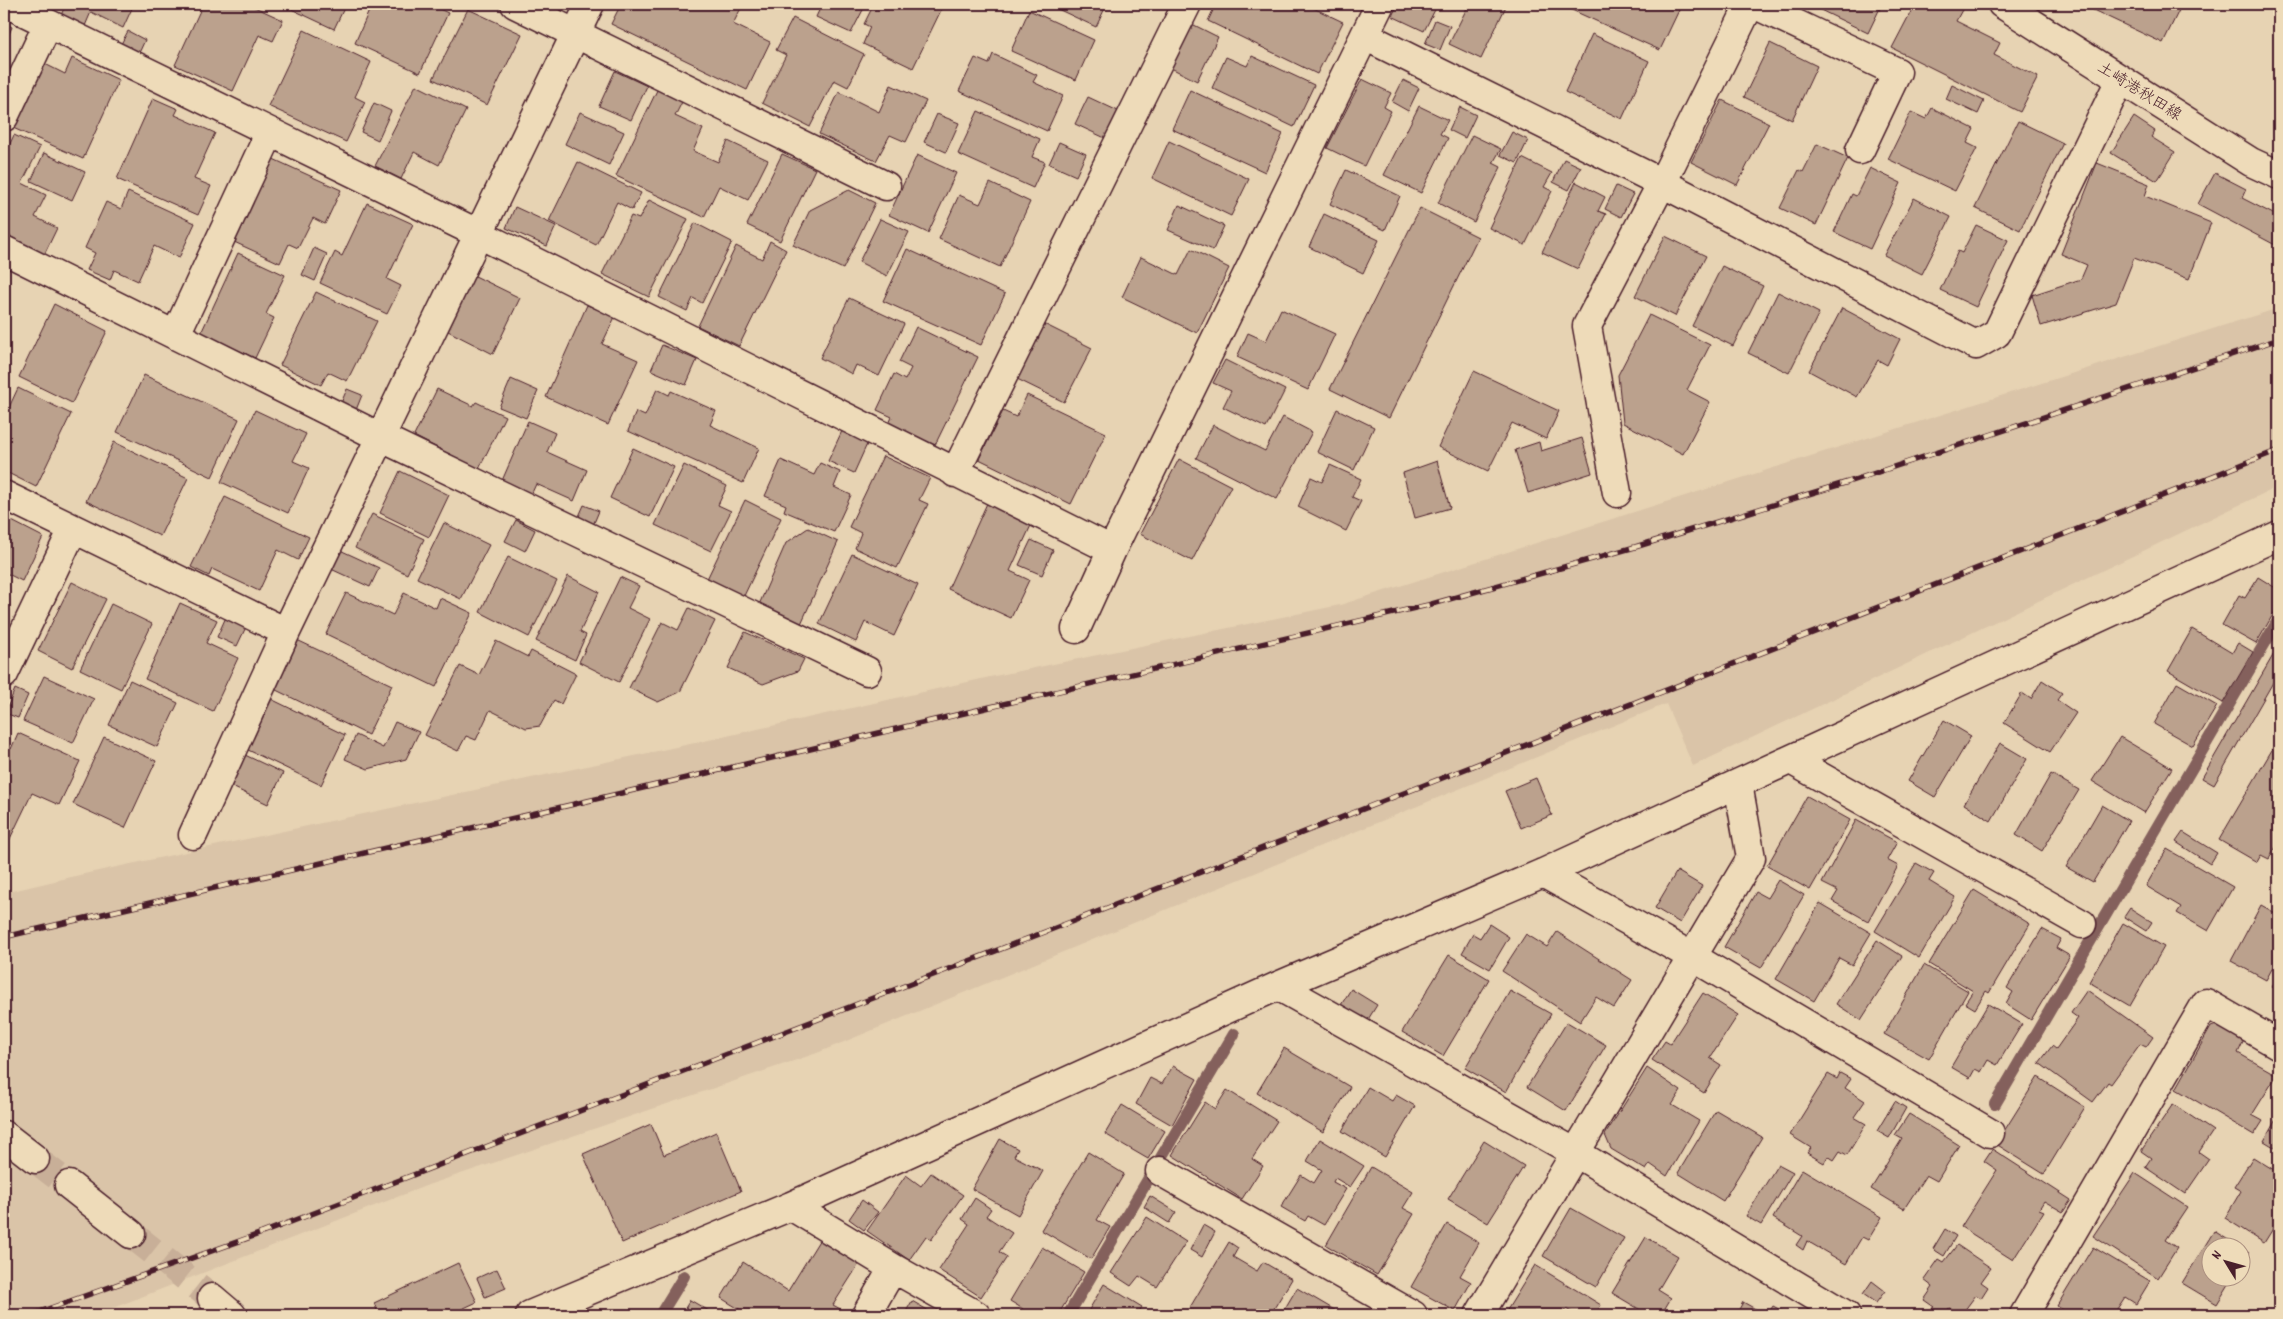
<svg xmlns="http://www.w3.org/2000/svg" width="2283" height="1319" font-family="Dekko,'Klee One',sans-serif">
  <rect width="100%" height="100%" fill="#e7d3b3"/>
  <filter id="ink" filterUnits="userSpaceOnUse"><feTurbulence type="fractalNoise" baseFrequency=".02" numOctaves="2"/><feDisplacementMap in="SourceGraphic" scale="10" xChannelSelector="R" yChannelSelector="G"/><feConvolveMatrix kernelMatrix="1 2 1 2 8 2 1 2 1" color-interpolation-filters="sRGB"/></filter>
  <g filter="url(#ink)">
    <path fill="#dac4a8" d="M2279 308V486L1693 766 1666 704 817 1053 428 1185 95 1315H4V893L84 874 718 738 990 677 1340 605Z"/>
    <g fill="none" stroke-linecap="round" stroke-linejoin="round">
      <path stroke="#84605c" stroke-width="12" d="M1995 1104 2279 619
        M660 1315 684 1276
        M1068 1315 1234 1034"/>
    </g>
    <path fill="#bba18d" stroke="#4a1f2b" d="M66 4H134L123 28 91 12 85 26 61 15Z
      M203 4H248L283 20 273 41 259 35 233 91 175 65Z
      M289 4H346L334 29 287 7Z
      M372 4H388L393 6 394 4H429L448 13 420 73 355 43Z
      M621 4H743L733 24 770 42 747 90 611 24Z
      M793 4H806L803 9Z
      M822 4H866L851 33 816 17Z
      M874 4H944L913 68 863 44 870 27 864 24Z
      M1047 4H1107L1096 27Z
      M1216 4H1305L1343 22 1317 74 1208 21Z
      M1398 4H1438L1424 31 1392 16Z
      M1469 4H1507L1481 59 1449 44Z
      M1564 4H1671L1680 8 1660 50 1563 6Z
      M1808 4H1882L1868 33Z
      M1915 4H1955L1963 8 1956 21 2000 43 1994 55 2038 77 2020 112 1892 48Z
      M2096 4H2182L2163 43 2093 10Z
      M468 9 522 34 487 105 433 79Z
      M1029 10 1094 40 1076 80 1011 51Z
      M793 18 864 54 848 87 834 80 810 127 762 103 786 55 776 50Z
      M1435 20 1450 26 1440 50 1425 44Z
      M4 23 12 27 4 46Z
      M1192 24 1218 37 1197 81 1171 68Z
      M304 30 371 62 355 97 365 102 346 142 268 106Z
      M128 31 145 40 139 53 121 44Z
      M1592 34 1649 61 1622 119 1565 92Z
      M1770 43 1817 66 1792 120 1744 97Z
      M993 54 1037 75 1033 82 1063 96 1047 131 959 91 975 58 989 64Z
      M1252 56 1314 85 1294 127 1212 88 1226 57 1247 66Z
      M72 58 119 80 83 159 13 128 43 63 65 74Z
      M615 71 647 86 631 120 599 106Z
      M1362 79 1391 93 1384 107 1391 111 1364 166 1327 148Z
      M1403 80 1419 88 1408 111 1392 102Z
      M416 85 466 110 439 165 414 152 401 179 375 166Z
      M891 85 926 101 906 142 890 135 876 161 819 134 839 92 879 112Z
      M1952 85 1984 101 1978 114 1946 99Z
      M658 88 683 100 675 116 703 129 693 151 718 162 728 141 768 160 748 200 719 186 704 217 616 176Z
      M1190 90 1283 134 1265 172 1172 129Z
      M1088 97 1118 111 1105 138 1075 124Z
      M153 98 178 109 175 115 215 133 194 179 211 186 198 215 117 179Z
      M1722 100 1769 123 1737 185 1691 162Z
      M374 103 391 111 378 140 361 132Z
      M1419 106 1448 120 1440 134 1448 138 1421 193 1384 175Z
      M1460 107 1476 115 1465 138 1449 130Z
      M1932 108 1974 129 1967 143 1977 148 1955 191 1888 159 1911 112 1926 119Z
      M978 111 1040 139 1032 157 1045 162 1033 188 958 154Z
      M580 112 624 132 609 165 565 144Z
      M937 114 959 123 946 152 924 142Z
      M2134 117 2155 131 2151 137 2175 152 2157 181 2111 153Z
      M2018 121 2063 143 2020 230 1975 208Z
      M1512 132 1528 140 1517 163 1500 155Z
      M14 135 40 147 22 183 46 195 35 217 57 228 44 255 4 235V156Z
      M1472 135 1501 149 1493 163 1501 167 1474 222 1438 203Z
      M1169 141 1249 179 1231 216 1152 178Z
      M1059 142 1086 154 1076 176 1049 164Z
      M1817 144 1848 158 1816 225 1780 208 1799 170 1803 172Z
      M44 153 85 172 72 200 31 181Z
      M782 154 815 169 780 241 747 225Z
      M917 155 956 173 928 233 889 215Z
      M271 158 341 190 325 224 313 218 298 248 289 244 280 263 232 241Z
      M1522 158 1552 173 1544 187 1552 191 1525 245 1489 228Z
      M1564 159 1581 167 1569 190 1553 182Z
      M578 162 641 193 632 210 617 202 596 245 549 221Z
      M2097 163 2149 184 2145 196 2211 223 2189 279 2134 258 2116 303 2041 326 2032 295 2081 279 2087 265 2061 254Z
      M1870 168 1901 183 1870 249 1834 232 1852 194 1856 196Z
      M1346 170 1400 196 1385 230 1330 204Z
      M2215 173 2246 189 2242 198 2279 217V247L2198 204Z
      M1576 182 1605 197 1598 211 1606 214 1578 269 1542 252Z
      M990 183 1030 202 1000 267 939 239 959 195 980 204Z
      M1616 186 1633 194 1621 217 1605 209Z
      M849 190 875 203 843 269 793 245 810 210Z
      M128 192 195 223 179 258 154 246 138 281 114 270 110 280 87 270 95 253 85 248 106 202 121 209Z
      M1914 198 1951 217 1922 274 1884 255Z
      M649 200 688 219 649 297 602 274 631 216 639 219Z
      M367 203 413 224 387 279 401 286 387 314 320 283 335 252 342 256Z
      M1179 205 1224 226 1213 250 1168 230Z
      M515 207 556 226 547 246 506 228Z
      M1420 208 1478 237 1389 418 1330 389Z
      M1324 214 1379 240 1363 273 1309 247Z
      M880 219 909 232 887 276 859 262Z
      M695 223 732 242 702 303 693 298 687 311 659 297Z
      M1976 225 2008 240 1976 307 1940 290 1958 251 1962 253Z
      M1665 236 1706 256 1675 316 1635 296Z
      M770 241 786 250 739 346 698 326 736 246 762 259Z
      M314 248 327 254 315 281 302 275Z
      M907 249 1005 294 981 345 883 301Z
      M1191 249 1229 268 1197 333 1122 297 1141 257 1178 275Z
      M238 253 285 275 266 314 274 318 255 358 201 333Z
      M1722 266 1763 286 1733 346 1692 326Z
      M473 275 520 298 493 354 446 330Z
      M316 292 377 321 347 381 328 372 321 385 280 365Z
      M1778 292 1819 313 1789 373 1748 353Z
      M849 298 904 324 879 376 856 365 852 374 820 358Z
      M54 304 107 331 72 403 19 377Z
      M587 305 615 317 602 344 638 360 608 425 546 397Z
      M1842 308 1900 339 1887 365 1878 360 1857 397 1809 371Z
      M1281 309 1335 334 1308 390 1237 357 1248 333 1266 341Z
      M1649 315 1710 345 1687 390 1710 402 1683 454 1623 423 1618 375Z
      M1040 322 1092 348 1064 402 1013 377Z
      M916 327 978 357 935 445 889 424 892 417 877 410 894 374 905 380 911 368 899 362Z
      M662 345 697 360 686 385 651 370Z
      M1225 360 1285 390 1266 428 1223 407 1231 391 1213 383Z
      M1474 371 1559 411 1546 439 1512 423 1488 471 1438 447Z
      M144 375 239 419 212 477 117 432Z
      M511 379 538 391 526 418 499 407Z
      M18 388 71 414 36 487 4 471V418Z
      M347 389 362 395 356 410 341 403Z
      M437 389 473 406 476 402 505 416 479 469 414 436Z
      M657 389 669 395 671 391 716 411 710 425 759 448 743 483 628 431 636 412 645 416Z
      M1027 395 1106 433 1071 504 979 459 1003 411 1016 417Z
      M1337 409 1374 427 1354 470 1317 452Z
      M255 410 306 434 293 461 309 468 288 513 221 482Z
      M1283 417 1312 432 1277 499 1196 458 1213 425 1265 451Z
      M528 421 555 433 547 452 587 470 574 501 536 484 531 495 501 483Z
      M842 431 868 442 854 473 828 461Z
      M1582 438 1592 473 1528 493 1515 450 1539 442 1541 451Z
      M114 442 188 478 160 536 86 501Z
      M633 448 674 467 650 517 610 498Z
      M883 456 930 478 919 500 928 504 897 568 855 548 861 533 849 527Z
      M1179 459 1231 486 1192 561 1140 534Z
      M781 460 814 475 820 463 840 472 834 487 851 495 834 532 784 511 786 505 765 496Z
      M1437 461 1450 508 1415 518 1403 473Z
      M684 465 727 486 718 505 731 511 711 551 655 525Z
      M1330 465 1361 479 1352 497 1361 501 1346 531 1298 507 1311 477 1322 482Z
      M400 471 449 495 429 537 380 513Z
      M225 497 309 537 298 560 278 550 259 591 212 569 209 576 191 567Z
      M745 500 781 518 743 598 706 581Z
      M988 501 1033 521 1010 571 1029 580 1011 618 948 589Z
      M584 505 599 511 591 530 576 523Z
      M372 514 424 539 407 574 355 548Z
      M4 517 43 537 22 581 4 572Z
      M516 520 535 530 525 551 505 541Z
      M444 523 489 545 461 599 417 578Z
      M808 528 838 542 800 626 758 607 786 543Z
      M1031 540 1053 550 1042 575 1019 565Z
      M340 550 379 568 370 587 331 569Z
      M852 554 918 585 894 636 865 622 856 642 819 624Z
      M508 557 557 581 529 637 480 612Z
      M568 576 599 592 580 632 586 635 575 660 536 641Z
      M620 577 639 586 628 608 650 619 619 682 579 662Z
      M2258 577 2279 590V604L2256 644 2222 625 2239 595 2245 598Z
      M72 582 106 599 72 668 38 651Z
      M346 593 393 615 404 593 436 608 440 598 472 613 436 687 326 634Z
      M180 603 217 620 206 643 238 658 213 711 145 679Z
      M111 604 152 624 121 689 80 669Z
      M689 608 715 621 680 692 658 702 629 688 662 622 678 630Z
      M226 617 246 627 237 646 217 637Z
      M2192 629 2232 653 2238 643 2253 652 2223 703 2168 671Z
      M745 632 804 659 798 671 763 684 728 668Z
      M297 640 392 685 368 735 274 689Z
      M496 641 528 657 531 651 576 674 561 704 554 700 540 726 526 728 490 710 476 740 466 736 458 751 425 735 460 666 479 675Z
      M2275 652 2279 655V672L2214 785 2202 778Z
      M44 676 94 699 73 743 23 721Z
      M130 680 178 703 157 747 109 725Z
      M2042 680 2062 693 2057 700 2076 713 2050 752 2004 723 2022 693 2031 699Z
      M2177 683 2217 706 2193 746 2154 724Z
      M15 689 28 695 18 718 5 713Z
      M271 699 345 735 321 785 246 749Z
      M1944 720 1971 736 1935 797 1908 781Z
      M395 722 419 732 406 759 368 769 345 759 356 735 383 748Z
      M18 733 80 761 59 805 32 793 6 847 4 846V746L11 749Z
      M104 737 156 761 125 828 73 804Z
      M2120 737 2172 768 2144 813 2092 781Z
      M2279 738V842L2269 859 2261 855 2257 862 2219 840Z
      M2000 743 2027 759 1991 821 1964 804Z
      M245 755 283 773 268 804 230 786Z
      M2051 774 2079 790 2042 851 2016 835Z
      M1536 778 1552 815 1521 828 1505 791Z
      M1807 796 1850 820 1810 890 1767 866Z
      M2102 805 2129 821 2093 882 2066 867Z
      M1856 820 1897 842 1887 860 1898 866 1868 921 1832 901 1838 891 1822 883Z
      M2183 832 2217 853 2210 864 2176 842Z
      M2167 849 2233 887 2208 931 2177 913 2181 907 2146 886Z
      M1916 863 1934 873 1929 881 1955 897 1919 958 1875 931Z
      M1677 871 1702 886 1680 923 1655 908Z
      M1778 880 1804 895 1761 968 1724 947 1756 892 1767 898Z
      M1974 890 2030 924 1989 993 1986 991 1975 1009 1965 1003 1973 991 1929 964Z
      M1820 903 1871 933 1852 965 1839 958 1814 1001 1776 979Z
      M2261 905 2279 915V956L2266 980 2231 961Z
      M2130 908 2152 922 2146 931 2124 917Z
      M2123 923 2164 947 2130 1006 2089 982Z
      M1489 924 1509 937 1490 969 1462 953 1473 934 1480 938Z
      M2042 929 2061 939 2056 948 2070 956 2031 1020 2006 1004 2013 992 2007 988Z
      M1557 932 1632 980 1614 1008 1596 997 1580 1022 1502 971 1526 934 1547 947Z
      M1877 940 1902 956 1861 1020 1836 1004Z
      M1449 955 1489 979 1443 1056 1402 1032Z
      M1924 965 1968 991 1929 1059 1884 1034Z
      M2279 976V991L2272 987Z
      M1351 989 1377 1005 1367 1021 1341 1005Z
      M2087 990 2153 1037 2146 1047 2140 1044 2111 1084 2108 1082 2093 1102 2039 1063 2052 1046 2056 1049 2078 1018 2071 1013Z
      M1510 991 1551 1014 1506 1092 1465 1068Z
      M1703 993 1738 1015 1710 1058 1721 1065 1704 1093 1652 1060 1665 1041 1670 1044Z
      M1988 1004 2022 1024 1997 1065 1988 1060 1981 1072 1975 1069 1970 1078 1951 1067Z
      M1567 1022 1606 1045 1566 1111 1527 1087Z
      M2219 1024 2244 1040 2238 1053 2277 1075 2252 1115 2263 1121 2254 1135 2176 1089 2211 1027Z
      M1284 1048 1350 1087 1323 1132 1257 1093Z
      M1173 1066 1197 1079 1172 1125 1136 1104 1150 1078 1162 1084Z
      M1647 1068 1681 1091 1672 1105 1699 1121 1667 1176 1650 1164 1646 1170 1611 1149 1605 1135Z
      M1840 1073 1851 1079 1845 1088 1865 1101 1854 1117 1866 1124 1847 1155 1840 1151 1834 1160 1828 1156 1824 1163 1807 1153 1811 1148 1790 1135 1828 1074 1837 1079Z
      M2038 1077 2085 1107 2044 1174 1996 1144Z
      M1368 1087 1392 1101 1396 1095 1415 1106 1385 1157 1342 1131Z
      M1227 1090 1277 1121 1252 1159 1263 1166 1242 1199 1172 1155 1205 1102 1215 1109Z
      M1895 1101 1906 1108 1889 1138 1877 1131Z
      M2173 1104 2213 1131 2199 1152 2209 1159 2185 1194 2145 1167 2151 1158 2141 1151Z
      M1122 1105 1165 1131 1148 1159 1105 1134Z
      M1716 1110 1762 1137 1723 1201 1678 1173Z
      M1909 1114 1959 1145 1937 1181 1926 1175 1904 1209 1871 1189 1902 1139 1895 1135Z
      M2279 1114V1150L2264 1141Z
      M651 1124 664 1155 716 1132 741 1191 622 1243 583 1154Z
      M1000 1139 1018 1149 1014 1156 1043 1171 1018 1215 972 1189Z
      M1320 1139 1364 1166 1350 1187 1335 1178 1333 1182 1346 1189 1324 1225 1308 1216 1305 1221 1281 1207 1301 1175 1314 1183 1322 1170 1307 1161Z
      M1484 1141 1524 1166 1488 1223 1448 1199Z
      M1992 1149 2071 1200 2063 1212 2044 1201 2039 1209 2044 1211 2013 1260 1961 1227 1997 1170 1984 1161Z
      M1088 1152 1124 1174 1097 1220 1110 1227 1091 1259 1041 1230Z
      M2253 1157 2279 1173V1219L2264 1243 2225 1218 2241 1191 2234 1187Z
      M1778 1164 1793 1172 1761 1225 1746 1216Z
      M1371 1167 1413 1192 1403 1208 1414 1214 1377 1275 1326 1245Z
      M1802 1169 1882 1217 1868 1240 1862 1237 1846 1264 1807 1241 1803 1250 1796 1245 1802 1236 1773 1218Z
      M931 1173 963 1195 931 1240 926 1236 909 1260 867 1231 906 1175 921 1186Z
      M2135 1173 2187 1207 2165 1240 2177 1248 2158 1278 2093 1236Z
      M1150 1196 1176 1212 1169 1223 1144 1207Z
      M975 1198 991 1209 986 1216 1012 1233 999 1252 1007 1257 981 1297 939 1270 969 1224 962 1219Z
      M862 1200 878 1212 864 1230 849 1219Z
      M1571 1208 1624 1238 1596 1287 1543 1256Z
      M1147 1217 1186 1242 1157 1287 1139 1276 1131 1286 1111 1273Z
      M1447 1224 1479 1243 1460 1276 1471 1282 1455 1311 1411 1287Z
      M1203 1225 1215 1232 1202 1257 1190 1250Z
      M1945 1229 1956 1236 1944 1256 1933 1249Z
      M2214 1231 2238 1246H2210V1276H2234L2217 1304 2182 1283Z
      M1646 1237 1678 1256 1658 1290 1671 1298 1661 1315H1649L1612 1293Z
      M820 1239 859 1264 833 1305 844 1311 841 1315H749L721 1298 743 1262 788 1291Z
      M1229 1242 1238 1248 1233 1257 1257 1271 1263 1262 1292 1279 1270 1315H1263L1252 1309 1249 1315H1200L1189 1309Z
      M1957 1245 1991 1268 1981 1282 1988 1287 1981 1298 1976 1295 1961 1315 1949 1308 1944 1315H1940L1931 1309 1934 1307 1924 1300 1933 1287 1924 1280 1939 1259 1944 1262Z
      M1042 1247 1084 1272 1058 1315H1019L1023 1309 1010 1301Z
      M2093 1247 2150 1281 2136 1304 2125 1297 2113 1315H2071L2057 1306Z
      M2240 1248 2249 1253 2240 1266Z
      M458 1263 477 1302 449 1315H379L374 1303Z
      M1535 1265 1601 1305 1595 1315H1577L1566 1309 1562 1315H1504Z
      M497 1269 506 1288 485 1297 477 1278Z
      M1872 1281 1885 1291 1876 1303 1863 1294Z
      M1104 1284 1142 1307 1137 1315H1086Z
      M1297 1288 1343 1315H1281Z
      M690 1300 716 1315H681Z
      M912 1301 936 1315H904Z
      M1743 1302 1766 1315H1736Z
      M1773 1306 1790 1315H1767Z
      M2042 1310 2051 1315H2039Z"/>
    <g fill="none" stroke-linecap="round" stroke-linejoin="round">
      <path stroke="#c8af98" stroke-width="28" stroke-dasharray="28 14" stroke-linecap="butt" d="M35 1159 69 1185
        M131 1234 212 1298"/>
      <g stroke="#4a1f2b" stroke-width="31">
        <path id="minor" d="M8 4 479 234 1112 550
          M515 4 886 186
          M1754 4 1897 72 1860 150
          M1365 36 1662 183 1976 345 1997 333 2120 80
          M4 117 48 24
          M4 250 380 437 867 671
          M176 334 270 132
          M955 473 1187 4
          M1617 493 1587 326 1662 183 1750 4
          M4 495 286 632
          M1076 629 1112 550 1380 4
          M4 674 73 529
          M1791 760 2082 924
          M193 835 286 632 590 4
          M1543 873 1691 956 1990 1133
          M1278 986 1576 1153 1846 1315
          M4 1135 35 1159
          M1160 1171 1413 1315
          M69 1185 131 1234
          M791 1206 893 1268 866 1315
          M893 1268 976 1315
          M212 1298 232 1315
          M530 1315 791 1206 1278 986 1543 873 2279 535
          M1479 1315 1751 858 1738 784
          M2024 1315 2206 1003 2279 1045"/>
      </g>
      <g stroke="#4a1f2b" stroke-width="31">
        <path id="major" d="M2002 4 2251 162 2279 175"/>
      </g>
      <use href="#minor" stroke="#eedbb9" stroke-width="28"/>
      <use href="#major" stroke="#eedbb9" stroke-width="28"/>
      <g stroke="#4a1f2b" stroke-width="5.5">
        <path id="rail" d="M4 937 1428 605 1635 547 1848 482 2279 339
          M31 1315 262 1233 1284 840 2279 450"/>
      </g>
      <use href="#rail" stroke="#eedbb9" stroke-width="4" stroke-dasharray="11" stroke-linecap="butt"/>
    </g>
  </g>
  <g text-anchor="middle" dominant-baseline="central" stroke-width="4" stroke-linejoin="round" paint-order="stroke">
    <g font-size="16" fill="#4a1f2b" stroke="#eedbb9">
      <text transform="translate(2139 92) rotate(32)">土崎港秋田線</text>
    </g>
  </g>
  <rect width="2283" height="1319" fill="none" stroke="#eedbb9" stroke-width="20"/>
  <rect x="10" y="10" width="2263" height="1299" fill="none" stroke="#4a1f2b" stroke-width="2" filter="url(#ink)"/>
  <g transform="translate(2226 1262) rotate(307)"><circle r="24" fill="#eedbb9" stroke="#ac9080"/>
  <path d="M0-4L9 19L0 12L-9 19Z" fill="#4a1f2b"/>
  <text y="-8" font-size="14" font-weight="bold" text-anchor="middle" fill="#4a1f2b">N</text>
  </g>
</svg>
